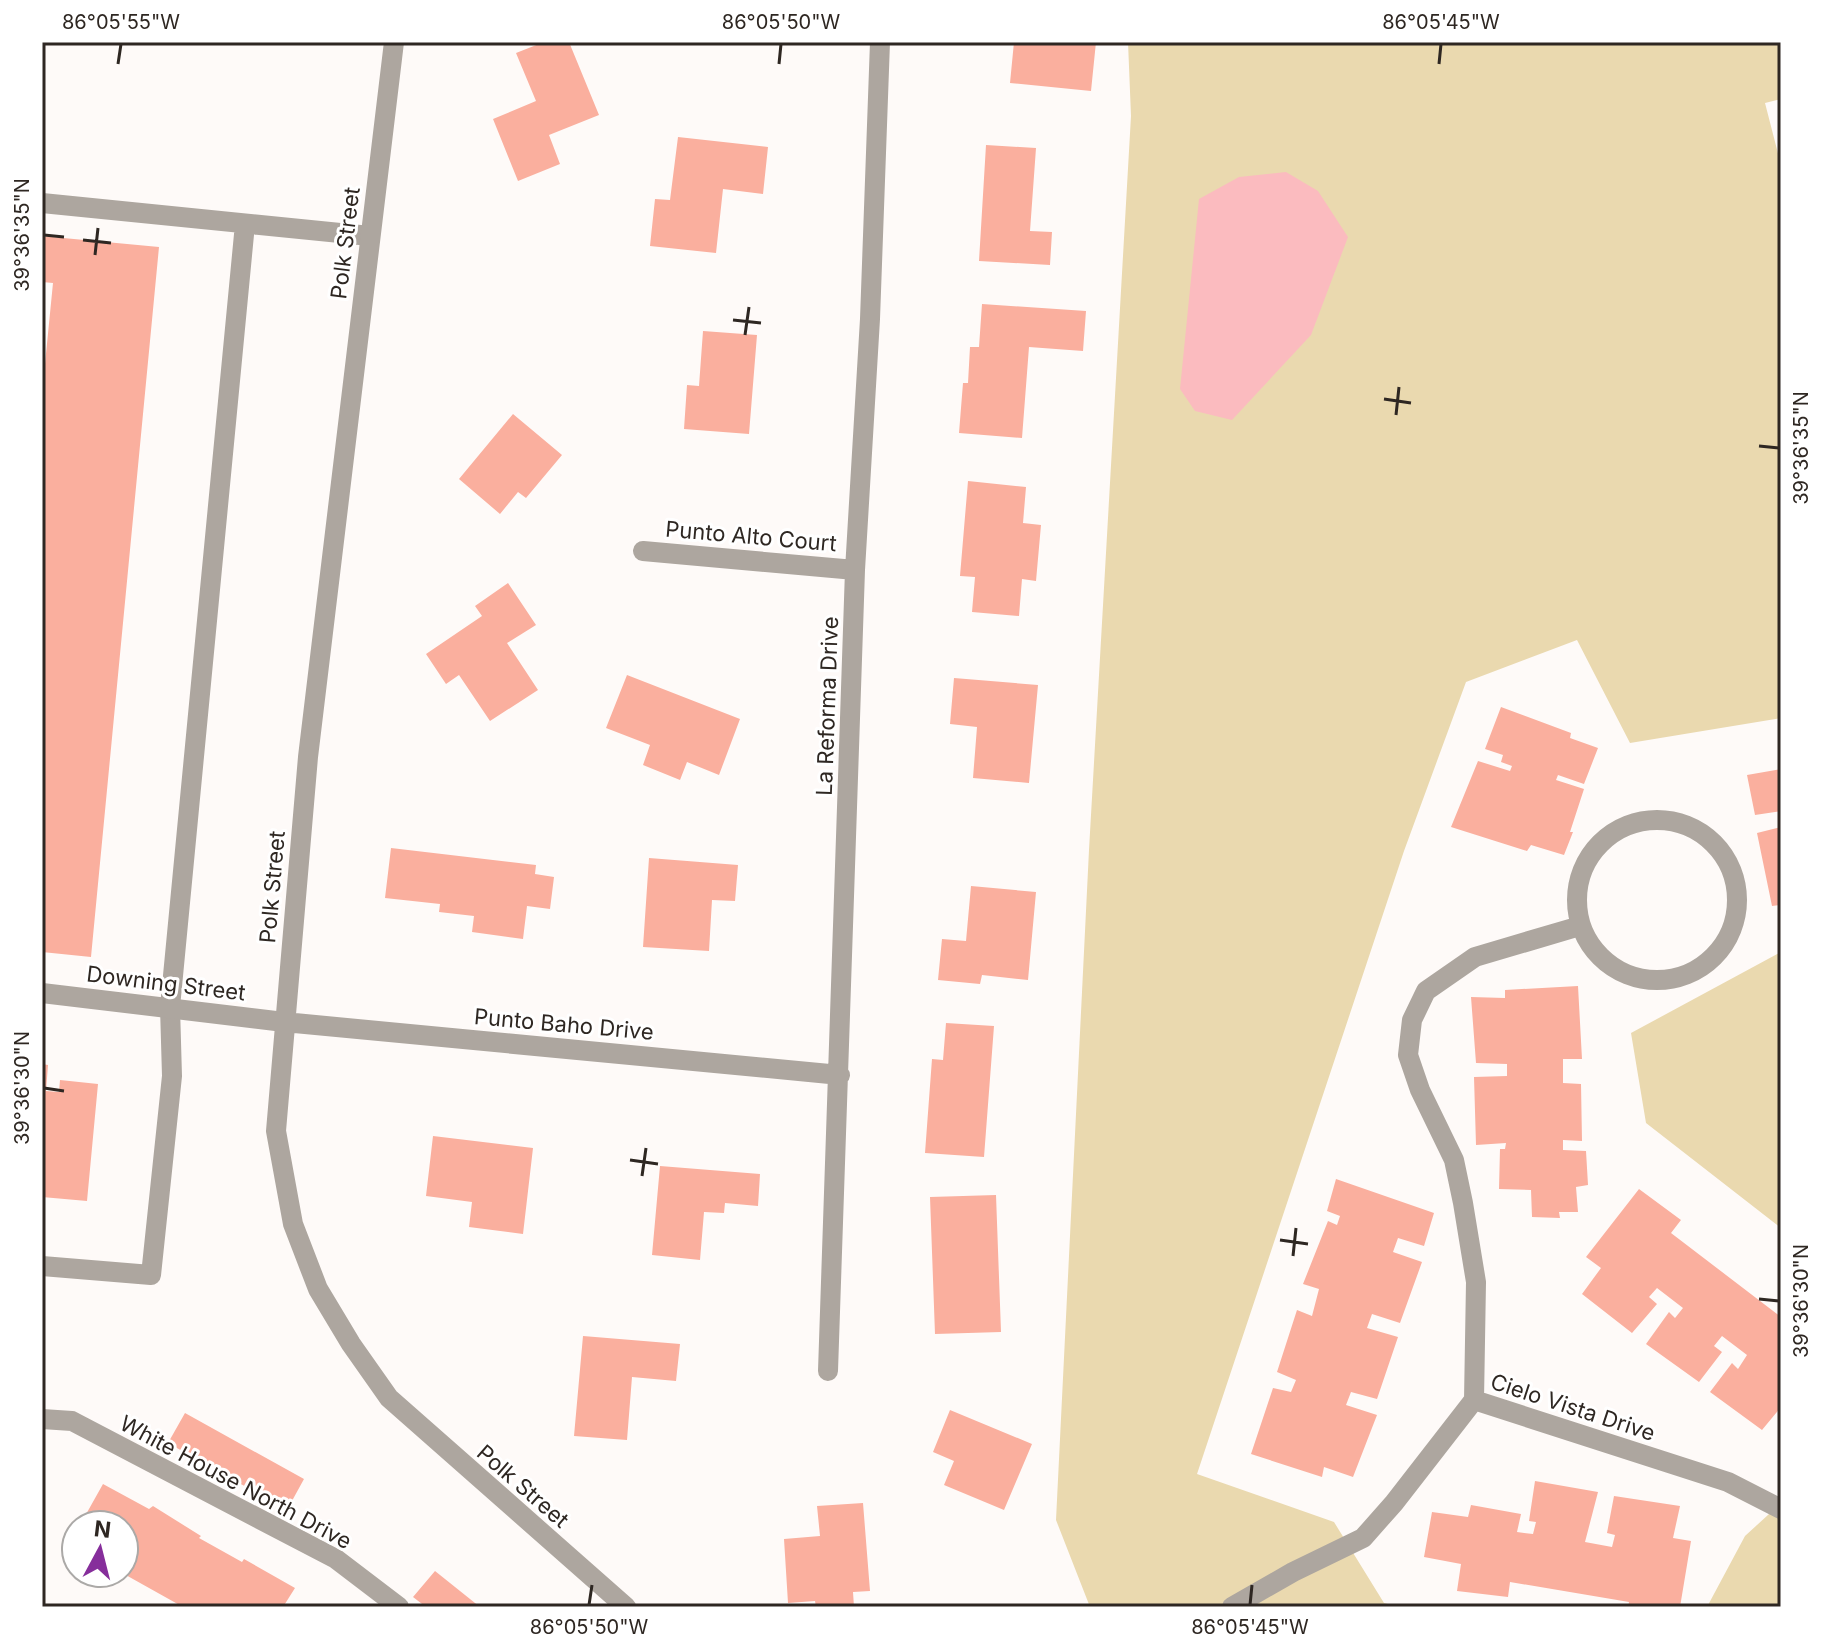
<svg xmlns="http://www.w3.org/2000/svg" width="1823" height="1649" font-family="Inter,sans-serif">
  <rect width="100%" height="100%" fill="#fefaf8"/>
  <path fill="#ead9af" d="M1128 42H1781V99L1765 103 1781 165V718L1630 743 1577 640 1466 682 1404 851 1197 1474 1334 1522 1384 1603 1399 1607H1090L1056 1520 1089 850 1131 116Z
    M1781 952V1228L1646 1123 1631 1033Z
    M1781 1503V1607H1707L1745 1536Z"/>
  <path fill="#fbbbbf" d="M1286 172 1318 191 1348 237 1311 335 1232 420 1195 411 1180 389 1199 199 1239 177Z"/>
  <path fill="#faaf9e" d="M544 42H569L599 115 549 135 560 164 518 181 493 119 536 101 516 53Z
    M1014 42H1096L1091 91 1010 83Z
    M678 137 768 147 763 194 723 189 716 253 650 246 655 199 670 200Z
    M986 145 1036 148 1030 231 1052 232 1050 265 979 261Z
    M42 236 159 247 91 957 42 952V394L53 283 42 282Z
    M982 304 1086 311 1083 351 1029 347 1022 438 959 433 963 383H968L970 347H979Z
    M703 331 757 335 749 434 684 429 687 385 699 386Z
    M513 414 562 455 526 498 518 492 500 514 459 479Z
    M968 481 1026 487 1023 523 1041 525 1036 581 1022 579 1019 616 972 612 975 577 960 576Z
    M508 583 536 625 507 643 538 690 490 721 459 675 446 684 426 654 482 616 475 606Z
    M627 675 740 719 719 775 687 762 680 780 643 765 650 745 606 728Z
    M954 678 1038 685 1029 783 973 778 977 727 950 724Z
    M1501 707 1571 733 1570 738 1598 748 1584 784 1558 775 1556 780 1584 789 1570 832H1573L1564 855 1531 845 1527 851 1451 827 1478 761 1510 771 1512 766 1501 762 1503 755 1485 749Z
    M1781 769V811L1755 815 1747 775Z
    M1781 827V905L1772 906 1757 833Z
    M391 848 536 865 535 874 554 877 550 909 527 906 523 939 472 932 474 916 439 912 440 904 385 898Z
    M649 858 738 865 735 901 712 900 709 951 643 947Z
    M971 886 1036 892 1028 980 982 975 980 984 938 980 942 939 966 941Z
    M1578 986 1582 1059H1563V1083L1581 1084 1582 1141 1563 1140V1150L1586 1151 1588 1185 1576 1187 1578 1212H1559L1560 1218 1532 1217 1531 1190 1499 1189 1500 1149H1505L1506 1143 1476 1145 1474 1077 1507 1076V1064L1476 1063 1471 997 1505 998V990Z
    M946 1023 994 1026 984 1157 925 1153 932 1059 943 1060Z
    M42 1064 48 1065 46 1091 59 1092 60 1080 98 1084 87 1201 42 1197Z
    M433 1136 533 1148 523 1234 469 1227 472 1202 426 1196Z
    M660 1166 760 1174 758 1206 725 1203 724 1213 704 1212 700 1260 652 1255Z
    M1336 1179 1434 1213 1424 1246 1398 1238 1393 1252 1422 1262 1400 1323 1372 1314 1367 1328 1398 1337 1377 1399 1351 1392 1346 1405 1377 1415 1353 1477 1324 1467 1322 1477 1251 1454 1273 1388 1291 1392 1296 1380 1277 1372 1297 1310 1312 1316 1319 1289 1303 1284 1328 1221 1337 1225 1340 1216 1327 1211Z
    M1639 1189 1681 1220 1671 1233 1781 1317V1391L1778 1395 1781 1397V1407L1762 1430 1710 1392 1732 1363 1738 1369 1747 1355 1722 1336 1714 1346 1722 1352 1699 1382 1646 1344 1669 1312 1675 1318 1683 1308 1657 1288 1649 1297 1657 1304 1632 1333 1582 1294 1601 1268 1586 1257Z
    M996 1195 1001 1332 935 1334 930 1197Z
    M583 1336 680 1344 676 1381 632 1377 627 1440 574 1436Z
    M950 1410 1032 1444 1004 1510 944 1485 954 1461 933 1452Z
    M185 1413 304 1479 287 1510 168 1443Z
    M1535 1481 1598 1492 1585 1542 1612 1547 1615 1535 1607 1533 1614 1496 1680 1506 1673 1538 1691 1541 1680 1607H1628L1629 1602 1510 1582 1508 1597 1457 1591 1461 1564 1424 1557 1432 1512 1468 1517 1471 1505 1521 1514 1517 1532 1533 1534 1536 1522 1529 1521Z
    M103 1484 149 1509 153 1506 201 1536 199 1538 242 1562 244 1559 295 1588 283 1607H183L124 1574V1525H80Z
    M863 1503 870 1591 853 1592 854 1607H816L815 1601 788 1603 784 1539 820 1536 817 1506Z
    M435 1571 480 1607H426L413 1597Z"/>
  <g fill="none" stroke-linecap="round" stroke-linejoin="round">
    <path stroke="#ada69f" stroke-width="20" d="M42 203 370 236
      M42 1266 151 1275 172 1076 170 1007 245 224"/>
    <path stroke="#ada69f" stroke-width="20" d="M394 42 308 757 276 1131 293 1224 318 1289 351 1344 389 1398 626 1607
      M643 551 855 570
      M1577 900a80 80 0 1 1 160 0a80 80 0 1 1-160 0Z
      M42 993 284 1022 840 1075
      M828 1371 855 570 870 319 880 42
      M1474 1400 1476 1282 1463 1203 1454 1160 1420 1090 1408 1055 1412 1020 1426 991 1475 957 1580 926
      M42 1419 72 1421 336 1559 399 1607
      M1232 1607 1293 1572 1363 1538 1394 1503 1474 1400 1728 1482 1781 1509"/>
  </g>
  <path fill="none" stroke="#2e2722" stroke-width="3" d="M118 64 121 44M779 64 781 44M1439 64 1441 44M44 235 64 237M83 240 111 243M95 255 98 228M733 320 761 323M745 335 749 307M1384 399 1411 403M1396 415 1399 387M1759 446 1779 448M44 1088 64 1091M630 1160 658 1164M642 1176 646 1148M1280 1240 1308 1244M1293 1256 1296 1228M1759 1299 1779 1301M589 1605 592 1585M1250 1605 1252 1585"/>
  <g text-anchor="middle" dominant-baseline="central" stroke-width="6" stroke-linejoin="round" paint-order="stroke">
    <g font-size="22" fill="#2e2722" stroke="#fff">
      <text transform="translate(345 243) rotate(-83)">Polk Street</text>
      <text transform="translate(751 536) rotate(5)">Punto Alto Court</text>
      <text transform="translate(827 706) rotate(-88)">La Reforma Drive</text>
      <text transform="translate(272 887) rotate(-85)">Polk Street</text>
      <text transform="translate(166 983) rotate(7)">Downing Street</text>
      <text transform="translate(564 1024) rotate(5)">Punto Baho Drive</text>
      <text transform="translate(1573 1407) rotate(18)">Cielo Vista Drive</text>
      <text transform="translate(236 1482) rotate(28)">White House North Drive</text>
      <text transform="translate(523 1486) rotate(41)">Polk Street</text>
    </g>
  </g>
  <rect width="1823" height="1649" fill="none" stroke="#ffffff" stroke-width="88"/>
  <g transform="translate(100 1549) rotate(7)"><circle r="38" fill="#ffffff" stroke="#aba9a7" stroke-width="2"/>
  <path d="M0-6L14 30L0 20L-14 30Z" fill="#862e9b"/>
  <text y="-12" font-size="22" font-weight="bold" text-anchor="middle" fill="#2e2722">N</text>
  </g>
  <rect x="44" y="44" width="1735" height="1561" fill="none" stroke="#2e2722" stroke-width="3"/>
  <g font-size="20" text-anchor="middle" fill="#2e2722">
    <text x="121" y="29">86°05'55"W</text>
    <text x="781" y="29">86°05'50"W</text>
    <text x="1441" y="29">86°05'45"W</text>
    <text transform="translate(22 235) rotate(-90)" y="7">39°36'35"N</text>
    <text transform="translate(1801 448) rotate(-90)" y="7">39°36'35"N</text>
    <text transform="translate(22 1088) rotate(-90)" y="7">39°36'30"N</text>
    <text transform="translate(1801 1301) rotate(-90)" y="7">39°36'30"N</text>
    <text x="589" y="1634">86°05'50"W</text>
    <text x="1250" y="1634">86°05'45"W</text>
  </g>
</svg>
